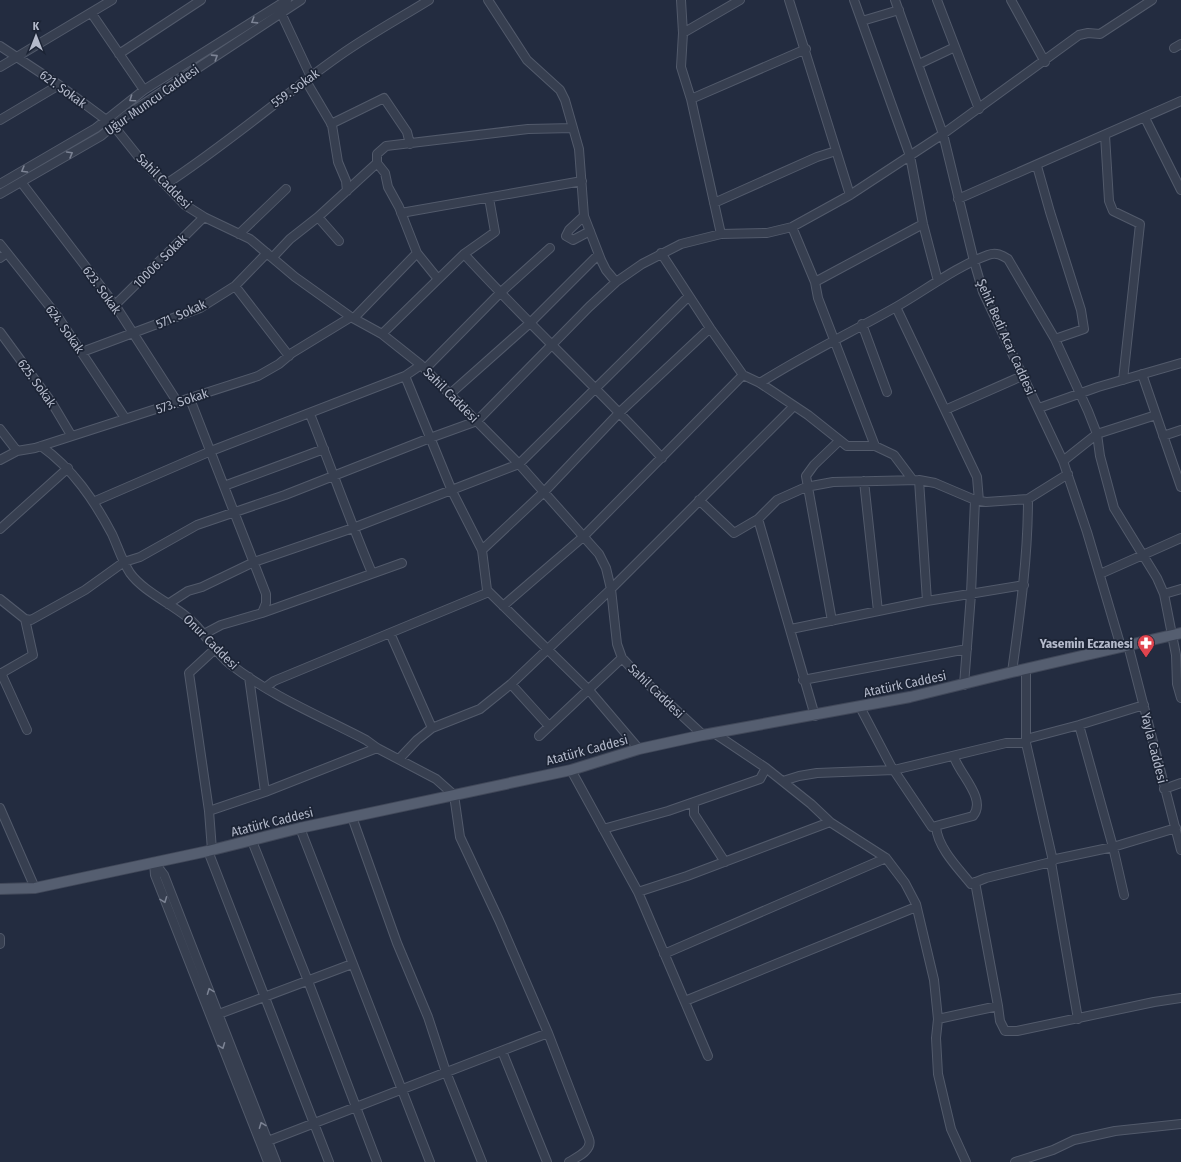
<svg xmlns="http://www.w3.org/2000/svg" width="1181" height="1162" font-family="'Fira Sans Condensed',sans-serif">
  <rect width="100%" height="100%" fill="#232c40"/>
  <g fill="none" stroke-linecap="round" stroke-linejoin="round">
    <g stroke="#525a6b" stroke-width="10">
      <path id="minor" d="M488 0 527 60 560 90 565 100 579 149 584 216 601 260 606 270 616 282
        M681 0 683 33
        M789 0 850 195
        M854 0 910 156 923 224 938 281
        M895 0 943 134 974 261 983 292 1063 461 1087 532 1121 647
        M937 0 979 109
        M1011 0 1045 62
        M281 13 311 77
        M92 14 144 90
        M862 21 899 10
        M0 46 59 85 113 125 137 155 185 205 204 217 250 239 295 277 351 317 382 334 421 365 519 464 599 554 606 568 611 589 617 644 622 658 635 672 703 735
        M1174 48 1181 44
        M119 54 201 0
        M919 64 955 47
        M0 67 112 0
        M306 81 332 125 338 162 346 181 347 191
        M691 99 806 49
        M1145 118 1181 190
        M0 120 59 85
        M331 124 384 98 407 132 410 144
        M1105 135 1109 201 1113 211 1140 224 1123 380
        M1037 166 1050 212 1081 310 1084 329 1055 339
        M21 182 115 305 178 403
        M0 184 96 128 144 90 287 0
        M166 184C226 145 281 97 339 56 367 36 400 18 429 0
        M0 194 101 136 125 116 301 0
        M958 199 1181 101
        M714 203 817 157 836 151
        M401 213 582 181
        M584 216 569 230 566 236 573 240 590 231
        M318 217 339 241
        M792 227 815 282
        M239 234 286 189
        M721 234 691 99 681 67 683 33 740 0
        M0 244 58 317 125 418
        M661 253 710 328 743 375 760 383 808 415 847 446H875L894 455 912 479
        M464 254C528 324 598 388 662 458
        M273 257 290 239 318 217 377 163
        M0 258 7 253
        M438 279 417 253 399 207 388 187 385 173 377 163V154L386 146 528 129 573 128
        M235 286 289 356
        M115 305 204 217
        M896 307 977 477 979 501
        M354 318 417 253
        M862 324 887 392
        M0 332 52 403 71 435
        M382 334 464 254 495 232 489 198
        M82 352 200 308 235 286 267 253
        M425 369 500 293 550 248
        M1142 374 1181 487
        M405 376 452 491 482 550 487 590 588 689 639 749
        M760 383C804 355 850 333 896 307 926 290 955 267 988 255 996 252 1002 255 1008 259L1055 339 1088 411 1097 434 1100 456 1114 508 1157 578 1164 594 1176 655 1177 684 1181 698
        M450 394 530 323 598 255
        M190 399 266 594V603L262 613 221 625 204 634
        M1039 408 1098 387 1181 363
        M945 410 1022 376
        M310 414C331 467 350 521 372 573
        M0 429 17 451
        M1163 436 1181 430
        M41 446C73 469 94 500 112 534 118 547 122 561 130 573 143 591 170 603 187 617 204 630 213 651 230 664 271 696 320 716 366 740L377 748 436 779 454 795 460 837 499 920 548 1033 589 1139C593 1150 577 1157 569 1162
        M875 446 818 298 815 282 923 224
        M0 460 17 451 35 448 258 376 279 364 292 353 351 317
        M1063 461 1097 434 1156 415
        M919 480 927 601
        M864 481 878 611
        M224 486 324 449
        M699 500 734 533 758 519 777 500 806 487 833 482 919 480 935 483 975 500 986 502 1028 499 1068 474
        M93 502 211 451 405 376 421 365
        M758 519 815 716
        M0 529 68 468
        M482 550 545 491 620 412 710 328
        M1100 574 1181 538
        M1164 594 1181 589
        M0 599 25 619 31 620 85 590 124 562 140 557 197 525 285 495 430 438 477 421 589 307 616 282 642 264 681 244 721 234 767 233 792 227 850 195 943 134 1079 35 1088 33 1100 34 1152 0
        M168 604 188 591 202 587 254 562 353 528 519 464 689 296
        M503 606 583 537 743 375
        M262 613 402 563
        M832 621 806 476 814 465 839 441
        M791 629 927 601 1024 585
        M390 633 432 728
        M1128 645 1181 850
        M1026 669V743
        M1012 672C1020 614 1028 557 1028 499
        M1 673 27 730
        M0 674 33 655 25 619
        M249 677 265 792
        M803 680 967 649
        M511 684 549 726
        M964 685 971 594 975 500
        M266 687 274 681 489 592
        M860 707 891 766 932 827 973 816C987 799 960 775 954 757
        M1079 725 1113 847 1124 895
        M714 733 766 768 811 804 830 822 886 858 905 883 916 904 934 980 938 1019 936 1038 938 1074 951 1129 966 1162
        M539 736 622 658
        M1026 739 1079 725 1144 705
        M399 759 417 740 432 728 480 709 511 684 611 589 793 407
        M571 770 638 892 708 1056
        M783 781 799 776 817 773 894 770 1006 743H1026L1053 861
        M1164 789 1181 783
        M694 802V814L725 862
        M0 808 35 888
        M209 811 265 792 377 748
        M352 817 397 943 428 1017 446 1072 482 1162
        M936 827C938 848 958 868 971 884L986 878 1051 862
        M300 828 430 1162
        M603 829 668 811 760 779 766 768
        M252 841 308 981 377 1162
        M212 850 209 811 189 673 215 649
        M208 851 329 1162
        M154 862 164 875 276 1162
        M154 862 155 875 268 1162
        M638 892 687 876 830 822
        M0 938V944
        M664 954 886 858
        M685 1001 916 907
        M998 1006 1000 1021 1005 1031H1017L1154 1002 1181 998
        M219 1014 352 964
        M938 1019 998 1006 975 882
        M1078 1019 1051 862 1056 859 1113 847 1176 828
        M502 1051 547 1162
        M268 1141 548 1033
        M1015 1162 1053 1150 1074 1140 1115 1131 1181 1124"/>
    </g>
    <g stroke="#414859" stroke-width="12">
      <path id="major" d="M0 889 35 888 208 851 300 828 571 770 639 749 703 735 910 697 1012 672 1181 633"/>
    </g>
    <use href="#minor" stroke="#373f50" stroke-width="8"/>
    <use href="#major" stroke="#555e70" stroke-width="10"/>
  </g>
  <defs><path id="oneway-chevron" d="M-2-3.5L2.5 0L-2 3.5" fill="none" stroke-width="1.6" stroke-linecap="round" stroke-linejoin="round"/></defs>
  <g stroke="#7c8394">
    <use href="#oneway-chevron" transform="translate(254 21) rotate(148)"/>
    <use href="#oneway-chevron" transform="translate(215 57) rotate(-33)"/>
    <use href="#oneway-chevron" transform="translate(132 99) rotate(145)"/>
    <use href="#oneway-chevron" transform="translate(70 154) rotate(-30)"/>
    <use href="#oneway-chevron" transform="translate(24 170) rotate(150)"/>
    <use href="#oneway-chevron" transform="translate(164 900) rotate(69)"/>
    <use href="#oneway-chevron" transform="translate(210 991) rotate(-111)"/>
    <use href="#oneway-chevron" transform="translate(222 1046) rotate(69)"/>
    <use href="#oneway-chevron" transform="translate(262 1125) rotate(-111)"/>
  </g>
  <defs>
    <g id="pharmacy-pin" transform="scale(0.9)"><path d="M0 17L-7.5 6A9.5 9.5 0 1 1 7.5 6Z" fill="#e0444e" stroke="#1c2435"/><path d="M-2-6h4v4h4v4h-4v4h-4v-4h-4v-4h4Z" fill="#fff"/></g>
  </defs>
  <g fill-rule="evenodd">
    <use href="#pharmacy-pin" x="1146" y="643"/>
  </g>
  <g text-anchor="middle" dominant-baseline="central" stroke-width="3.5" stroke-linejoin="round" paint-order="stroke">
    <g font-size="13" fill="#b4bacb" stroke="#1c2435">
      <text transform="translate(295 88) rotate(-36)">559. Sokak</text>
      <text transform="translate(63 89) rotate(36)">621. Sokak</text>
      <text transform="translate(152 100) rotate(-35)">Uğur Mumcu Caddesi</text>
      <text transform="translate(164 181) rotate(45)">Sahil Caddesi</text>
      <text transform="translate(160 261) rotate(-45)">10006. Sokak</text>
      <text transform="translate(102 290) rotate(54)">623. Sokak</text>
      <text transform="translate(181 314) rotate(-24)">571. Sokak</text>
      <text transform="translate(65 329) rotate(54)">624. Sokak</text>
      <text transform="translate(1006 337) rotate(66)">Şehit Bedi Acar Caddesi</text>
      <text transform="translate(37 383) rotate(54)">625. Sokak</text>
      <text transform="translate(451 395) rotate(45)">Sahil Caddesi</text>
      <text transform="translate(182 401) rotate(-18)">573. Sokak</text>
      <text transform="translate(211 642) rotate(45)">Onur Caddesi</text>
      <text transform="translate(905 684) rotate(-12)">Atatürk Caddesi</text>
      <text transform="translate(656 691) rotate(44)">Sahil Caddesi</text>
      <text transform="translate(1154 748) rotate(76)">Yayla Caddesi</text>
      <text transform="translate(587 750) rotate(-15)">Atatürk Caddesi</text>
      <text transform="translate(272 822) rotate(-14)">Atatürk Caddesi</text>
    </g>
    <g font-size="13" font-weight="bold" fill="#b4bacb" stroke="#1c2435" text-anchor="end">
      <text x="1133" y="643">Yasemin Eczanesi</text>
    </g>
  </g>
  <g transform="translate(36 36)" stroke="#1c2435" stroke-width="3" paint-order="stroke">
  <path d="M0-3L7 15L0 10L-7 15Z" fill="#b4bacb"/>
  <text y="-6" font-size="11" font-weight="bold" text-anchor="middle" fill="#b4bacb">K</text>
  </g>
</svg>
